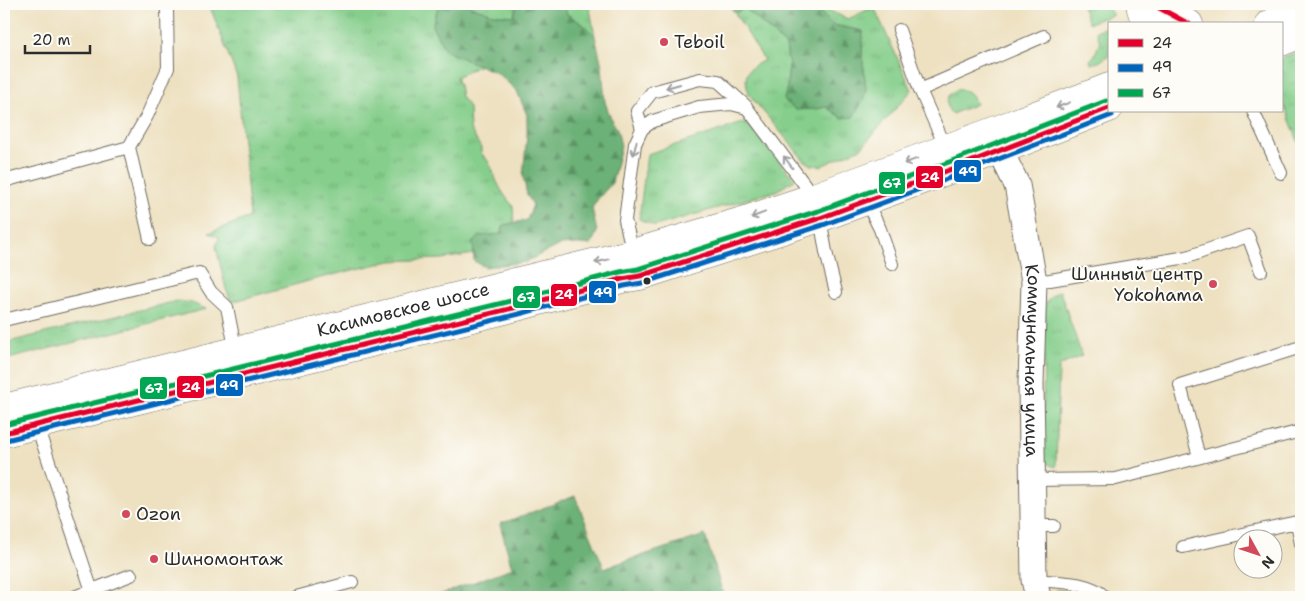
<svg xmlns="http://www.w3.org/2000/svg" width="1305" height="601" font-family="'Shantell Sans',sans-serif">
  <defs>
    <pattern id="grass-tufts" width="24" height="20" patternUnits="userSpaceOnUse" patternTransform="scale(1.25)"><rect width="24" height="20" fill="#85ce8b"/><path d="M3 7l-1-3M5 7V3M7 7l1-3M15 17l-1-3M17 17v-4M19 17l1-3" fill="none" stroke="#73b178"/></pattern>
    <pattern id="forest-firs" width="22" height="20" patternUnits="userSpaceOnUse" patternTransform="scale(1.25)"><rect width="22" height="20" fill="#6cb177"/><path d="M5 1l3.5 6h-7zM16 11l3.5 6h-7z" fill="#599062"/></pattern>
    <pattern id="park-crowns" width="20" height="18" patternUnits="userSpaceOnUse" patternTransform="scale(1.25)"><rect width="20" height="18" fill="#85ce8b"/><path d="M2 6a3 3 0 1 1 6 0M12 15a3 3 0 1 1 6 0" fill="none" stroke="#73b178"/></pattern>
  </defs>
  <rect width="100%" height="100%" fill="#fdfcf7"/>
  <filter id="ink" filterUnits="userSpaceOnUse"><feTurbulence type="fractalNoise" baseFrequency=".02" numOctaves="2"/><feDisplacementMap in="SourceGraphic" scale="10" xChannelSelector="R" yChannelSelector="G"/><feConvolveMatrix kernelMatrix="1 2 1 2 8 2 1 2 1" color-interpolation-filters="sRGB"/></filter>
  <filter id="wash" filterUnits="userSpaceOnUse"><feTurbulence type="fractalNoise" baseFrequency=".0096" numOctaves="4" result="noise"/><feDisplacementMap in="SourceGraphic" scale="20" xChannelSelector="R" yChannelSelector="G"/><feGaussianBlur stdDeviation="1.12" result="paint"/><feColorMatrix in="noise" values="0 0 0 0 0 0 0 0 0 0 0 0 0 0 0 0 0 1.4 0 .05"/><feComposite in="paint" operator="in"/></filter>
  <g filter="url(#wash)">
    <rect width="100%" height="100%" fill="#eee1c1"/>
    <path fill="url(#grass-tufts)" stroke="#587c5b" d="M209 4H439L432 26 446 51 480 65 456 77 459 85 461 97 467 104 469 108 470 129 481 148V153C491 162 492 171 497 182 501 191 507 199 513 206L514 223 504 225 501 234 473 242 474 254 442 259 390 261 316 279 231 302 226 289 216 247 219 237 209 233 250 217 237 77Z
      M465 4H518L513 16 493 14Z
      M563 4H589L595 36 584 25 567 14Z
      M806 4H814L848 19 874 7 912 90 861 148 821 166 812 165 804 160 751 97C747 90 743 77 750 69 753 66 760 63 764 60L735 13 745 8 786 46 789 65 787 86 785 100 816 109 826 107 842 118 866 89 862 54 863 31 833 25 821 13Z
      M1081 4H1105L1113 15 1089 23Z
      M1109 26V55L1099 62 1091 64 1090 60 1094 56 1100 42 1096 31Z
      M956 90C968 88 972 95 976 104L952 114C944 106 946 95 956 90Z
      M743 123 749 126 795 180 776 191 655 226 639 219 647 154Z
      M1060 291 1082 356 1059 366 1056 467C1048 465 1044 462 1042 453L1045 308C1046 299 1052 295 1060 291Z
      M177 301 192 303 206 309 4 360V343Z
      M1057 590 1073 591 1074 597H1051L1052 595Z"/>
    <path fill="url(#forest-firs)" stroke="#4c6e51" d="M439 4H465L493 14 513 16 518 4H563L567 14 584 25 595 36 602 66 605 102 611 119 617 129 621 146 612 183 597 200 592 208 597 232 591 245 579 244 559 245 526 262 485 267 474 261 473 242 480 236 501 234 504 225 527 220 533 205 527 195 523 176 527 135V115L517 91 497 73 446 51 432 26Z
      M728 4H806L821 13 833 25 863 31 862 54 866 89 863 101 853 117 842 118 826 107 816 109 796 110 784 100 787 86 789 65 786 46 745 8 735 13Z
      M575 496 604 568 705 535 724 597H440L439 595 512 568 500 524Z"/>
    <path fill="url(#park-crowns)" stroke="#587c5b" d="M1301 51V149L1281 97V58Z"/>
  </g>
  <g filter="url(#ink)">
    <g fill="none" stroke-linecap="round" stroke-linejoin="round">
      <g stroke="#6f6b60" stroke-width="14">
        <path id="service" d="M899 30 920 90
          M1253 111 1281 173
          M642 129 637 111 652 92 700 79 718 81 746 106
          M129 147 147 116 168 68 167 10 164 4
          M946 148 920 90 1044 36
          M4 181 129 147 150 239
          M866 201 880 229 892 264
          M634 257 625 220 635 144 642 129 653 121 699 107 731 104 747 108 814 197 820 218 826 252 836 292
          M1034 281 1050 280 1187 257 1248 236 1261 271
          M4 320 199 273 211 292 227 307 236 352
          M36 423 94 597
          M1199 457 1180 385 1301 347
          M1033 480 1116 479 1301 431
          M1033 526H1054
          M1183 547 1297 522 1301 544
          M1034 580C1055 582 1090 581 1105 597
          M74 597 131 575
          M296 597 352 582"/>
      </g>
      <g stroke="#6f6b60" stroke-width="27">
        <g id="minor">
          <path id="s1" d="M991 132 1017 185 1034 281 1031 384 1034 580 1038 597"/>
        </g>
      </g>
      <g stroke="#6f6b60" stroke-width="29">
        <g id="secondary">
          <path d="M1141 9 1146 24"/>
          <path id="s2" d="M4 408 633 253 746 220 814 197 991 132 1109 87"/>
          <path d="M4 433 517 307 622 279 640 276 820 218 952 169 1109 108"/>
        </g>
      </g>
      <g stroke="#6f6b60" stroke-width="29">
        <path id="primary" d="M1152 4 1189 24
          M1269 24 1301 11
          M1281 42 1301 34"/>
      </g>
      <use href="#service" stroke="#fff" stroke-width="12"/>
      <use href="#minor" stroke="#fff" stroke-width="25"/>
      <use href="#secondary" stroke="#fff" stroke-width="28"/>
      <use href="#primary" stroke="#fff" stroke-width="28"/>
      <g stroke="#fdfcf7" stroke-width="9">
        <path id="bus-1" d="M1152 4 1189 24
          M4 433 517 307 622 279 640 276 820 218 952 169 1109 108"/>
      </g>
      <g stroke="#fdfcf7" stroke-width="9">
        <path id="bus-2" d="M6 440 519 314 624 286 642 283 823 225 955 176 1112 115"/>
      </g>
      <g stroke="#fdfcf7" stroke-width="9">
        <path id="bus-3" d="M4 425 515 300 620 272 638 269 818 211 949 162 1106 101"/>
      </g>
      <use href="#bus-1" stroke="#e4002b" stroke-width="5"/>
      <use href="#bus-2" stroke="#0065bd" stroke-width="5"/>
      <use href="#bus-3" stroke="#00a651" stroke-width="5"/>
    </g>
    <defs><path id="oneway-shaft" d="M-6 0H5M1.5-3L5.5 0L1.5 3" fill="none" stroke-width="1.6" stroke-linecap="round" stroke-linejoin="round" transform="scale(1.25)"/></defs>
    <g stroke="#a0a0a0">
      <use href="#oneway-shaft" transform="translate(673 86) rotate(164)"/>
      <use href="#oneway-shaft" transform="translate(1063 105) rotate(159)"/>
      <use href="#oneway-shaft" transform="translate(635 148) rotate(103)"/>
      <use href="#oneway-shaft" transform="translate(911 161) rotate(160)"/>
      <use href="#oneway-shaft" transform="translate(788 162) rotate(-127)"/>
      <use href="#oneway-shaft" transform="translate(758 215) rotate(159)"/>
      <use href="#oneway-shaft" transform="translate(602 261) rotate(166)"/>
    </g>
  </g>
  <g fill="#d1495b" stroke="#fdfcf7" stroke-width="2">
    <circle cx="664" cy="42" r="5"/>
    <circle cx="1213" cy="284" r="5"/>
    <circle cx="126" cy="514" r="5"/>
    <circle cx="154" cy="559" r="5"/>
  </g>
  <circle fill="#2b2b2b" stroke="#fdfcf7" stroke-width="2" cx="647" cy="281" r="4.5"/>
  <g text-anchor="middle" dominant-baseline="central" stroke-width="4" stroke-linejoin="round" paint-order="stroke">
    <g font-size="18" fill="#2b2b2b" stroke="#fdfcf7" text-anchor="start">
      <text x="674" y="42">Teboil</text>
      <text x="1203" y="274" text-anchor="end">Шинный центр<tspan x="1203" dy="21">Yokohama</tspan></text>
      <text x="136" y="514">Ozon</text>
      <text x="164" y="559">Шиномонтаж</text>
    </g>
    <g font-size="18" fill="#2b2b2b" stroke="#fdfcf7">
      <text stroke="none"><textPath href="#s2" startOffset="411">Касимовское шоссе</textPath></text>
      <text stroke="none"><textPath href="#s1" startOffset="236">Коммунальная улица</textPath></text>
    </g>
  </g>
  <g stroke="#fdfcf7" stroke-width="2">
    <rect x="953" y="159" width="29" height="24" rx="5" fill="#0065bd"/>
    <rect x="915" y="165" width="29" height="24" rx="5" fill="#e4002b"/>
    <rect x="878" y="171" width="28" height="24" rx="5" fill="#00a651"/>
    <rect x="588" y="280" width="29" height="24" rx="5" fill="#0065bd"/>
    <rect x="550" y="283" width="28" height="24" rx="5" fill="#e4002b"/>
    <rect x="512" y="285" width="29" height="24" rx="5" fill="#00a651"/>
    <rect x="215" y="373" width="29" height="24" rx="5" fill="#0065bd"/>
    <rect x="176" y="375" width="29" height="24" rx="5" fill="#e4002b"/>
    <rect x="139" y="376" width="29" height="24" rx="5" fill="#00a651"/>
  </g>
  <g font-size="14" text-anchor="middle" font-weight="bold" fill="#fff">
    <text x="968" y="176">49</text>
    <text x="930" y="182">24</text>
    <text x="892" y="188">67</text>
    <text x="603" y="297">49</text>
    <text x="564" y="299">24</text>
    <text x="526" y="302">67</text>
    <text x="229" y="390">49</text>
    <text x="191" y="392">24</text>
    <text x="154" y="393">67</text>
  </g>
  <rect width="1305" height="601" fill="none" stroke="#fdfcf7" stroke-width="20"/>
  <rect x="1108" y="22" width="175" height="90" fill="#fdfcf7" stroke="#a9a8a5"/>
  <rect x="1118" y="39" width="25" height="8" fill="#e4002b" stroke="#a9a8a5"/>
  <text x="1152" y="48" font-size="15" fill="#2b2b2b">24</text>
  <rect x="1118" y="64" width="25" height="8" fill="#0065bd" stroke="#a9a8a5"/>
  <text x="1152" y="72" font-size="15" fill="#2b2b2b">49</text>
  <rect x="1118" y="89" width="25" height="8" fill="#00a651" stroke="#a9a8a5"/>
  <text x="1152" y="98" font-size="15" fill="#2b2b2b">67</text>
  <g transform="translate(1258 554) rotate(130)"><circle r="24" fill="#fdfcf7" stroke="#a9a8a5"/>
  <path d="M0-4L9 19L0 12L-9 19Z" fill="#d1495b"/>
  <text y="-8" font-size="14" font-weight="bold" text-anchor="middle" fill="#2b2b2b">N</text>
  </g>
  <path d="M25 45v8h65v-8" fill="none" stroke="#2b2b2b" stroke-width="2.5"/>
  <text x="32" y="45" font-size="15" fill="#2b2b2b" stroke="#fdfcf7" stroke-width="4" paint-order="stroke">20 m</text>
</svg>
